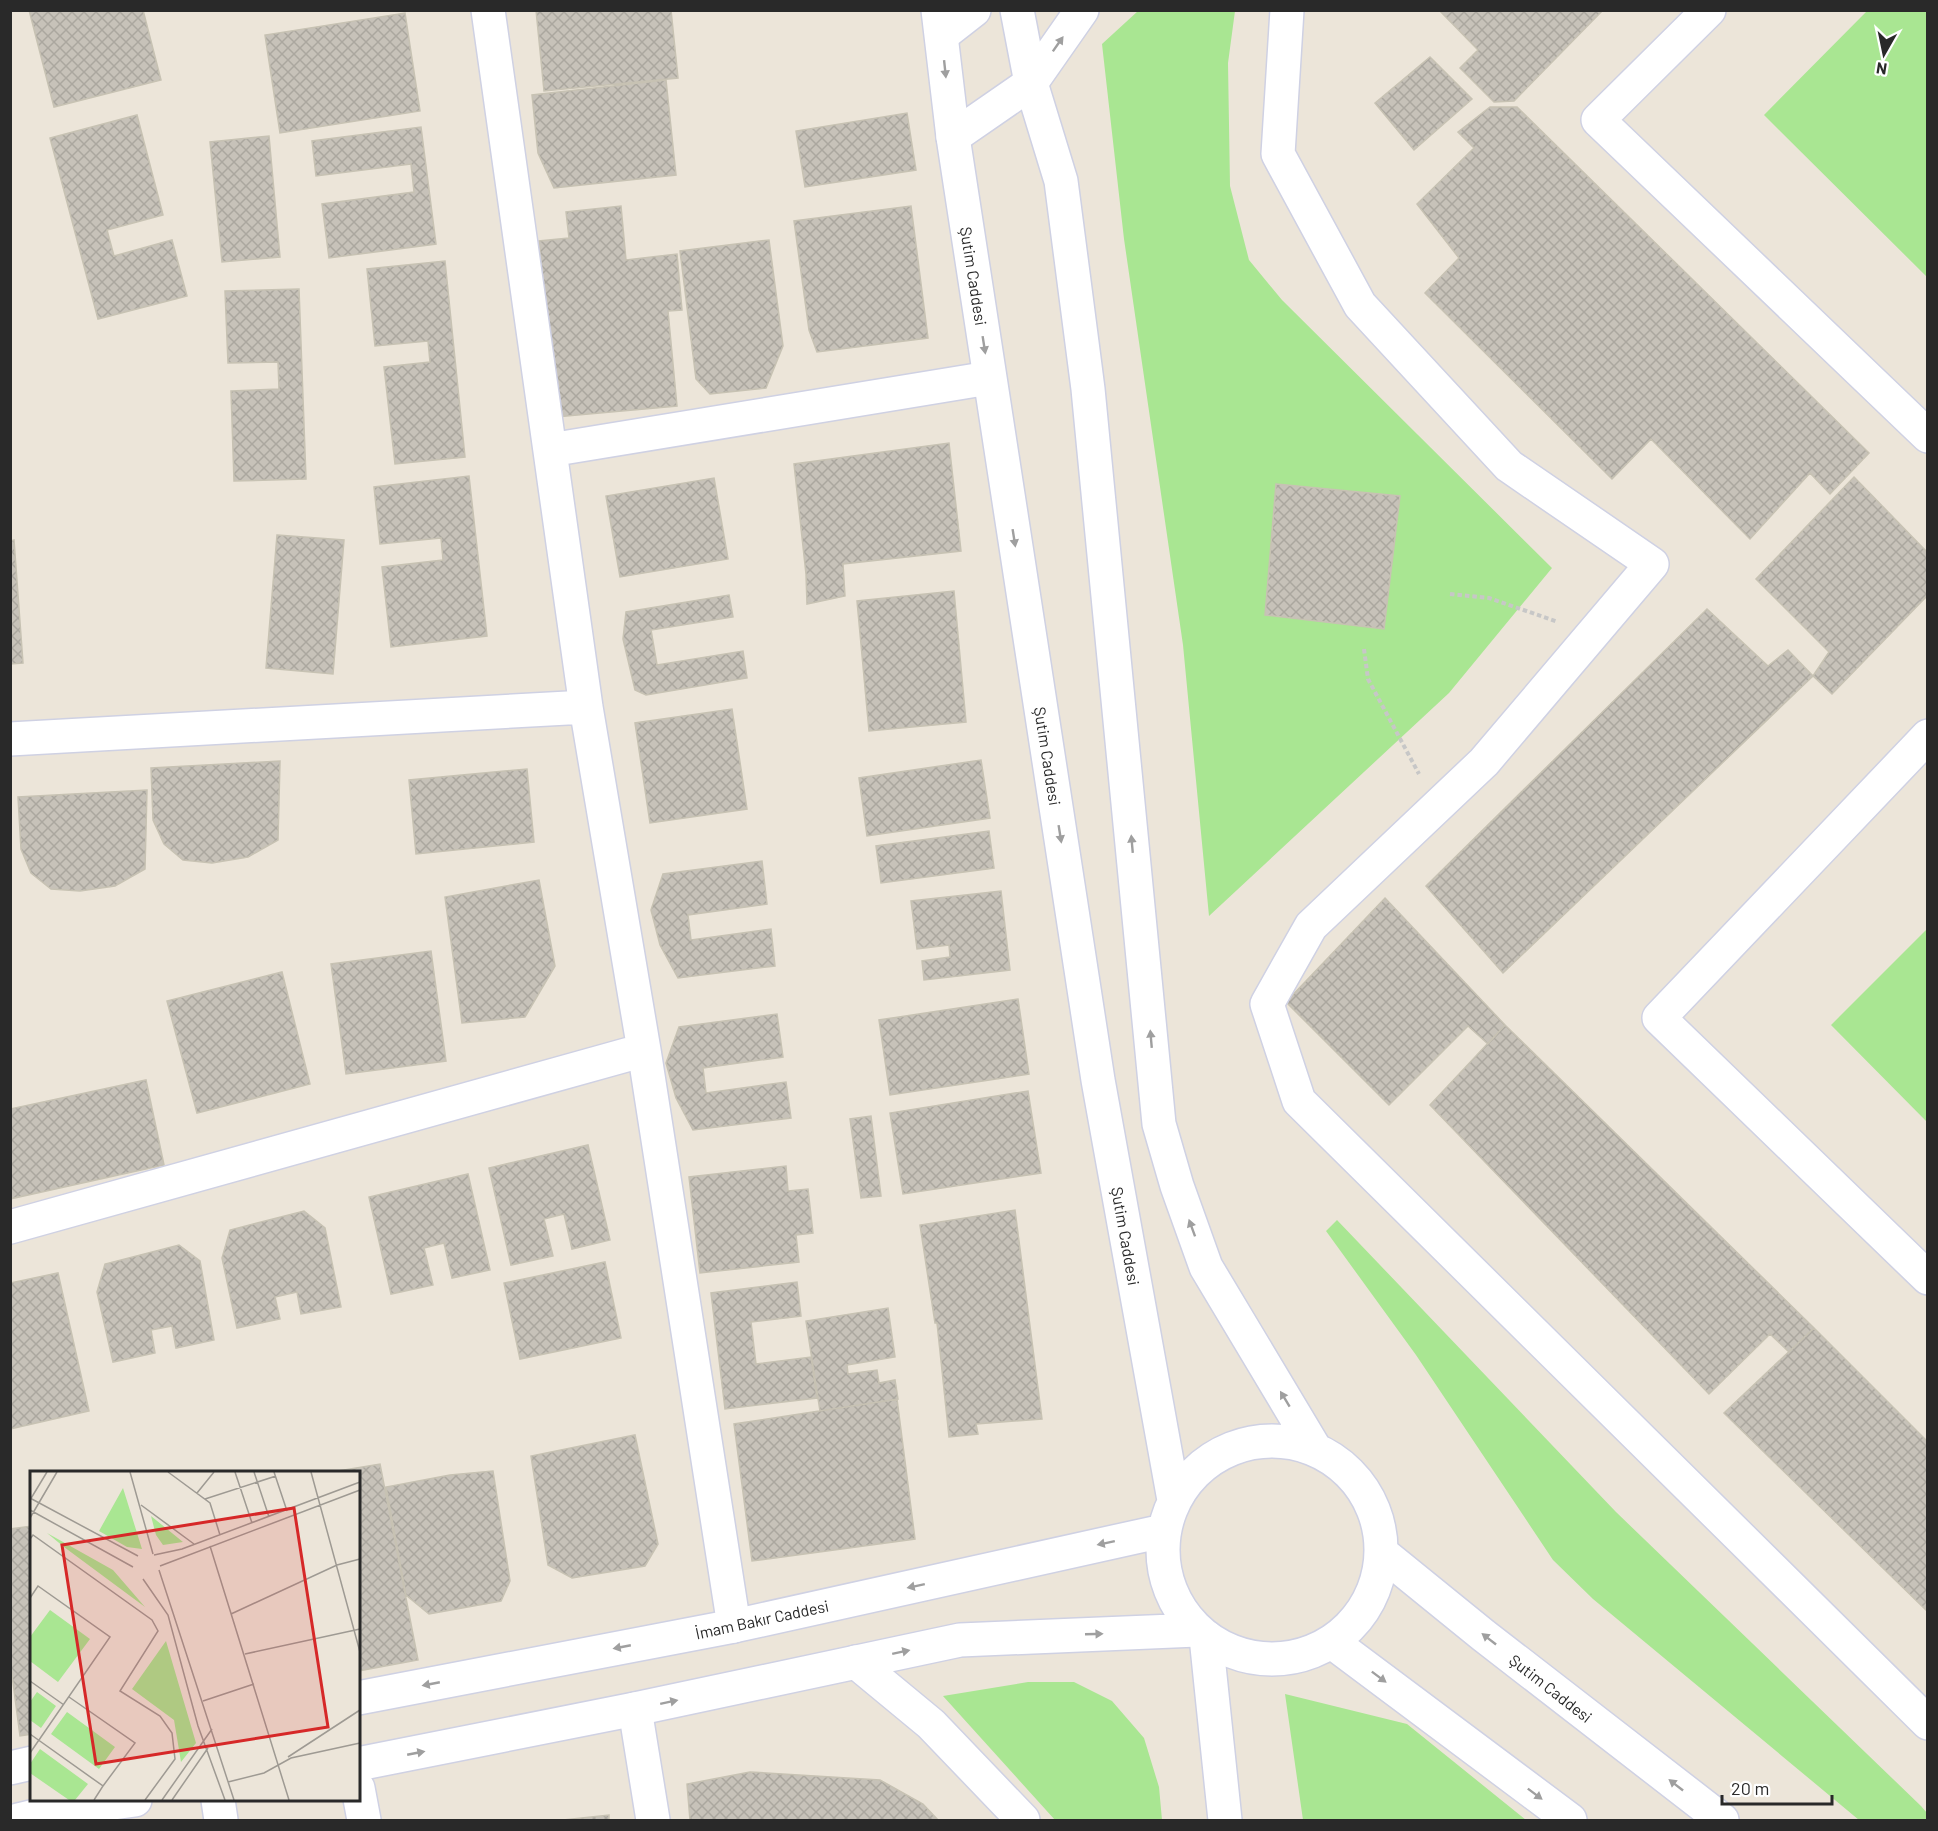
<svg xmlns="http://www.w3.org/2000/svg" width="1938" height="1831" font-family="Barlow,sans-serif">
  <defs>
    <pattern id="building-cross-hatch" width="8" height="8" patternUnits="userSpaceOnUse" patternTransform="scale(1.5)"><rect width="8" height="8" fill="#c7c2b9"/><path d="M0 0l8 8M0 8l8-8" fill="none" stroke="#aba79f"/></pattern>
  </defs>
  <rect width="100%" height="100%" fill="#ece5d9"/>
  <path fill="#a9e692" d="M1138 11H1235L1228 63 1230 186 1249 260 1282 300 1552 568 1449 693 1209 916 1183 645 1124 239 1102 44Z
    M1867 11H1927V277L1764 115Z
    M1927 929V1122L1831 1025Z
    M1337 1220 1616 1512 1921 1806 1927 1813V1820H1859L1593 1599 1553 1560 1416 1355 1326 1231Z
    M1028 1682H1074L1112 1701 1144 1738 1159 1787 1162 1820H1055L943 1696Z
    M1285 1694 1407 1724 1526 1820H1303Z"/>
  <path fill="url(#building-cross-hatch)" stroke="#c7c2b3" stroke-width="1.5" d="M29 10H143L161 80 54 107Z
    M536 10H671L678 78 544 91Z
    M1439 10H1603L1514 101 1494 102 1460 68 1478 50Z
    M405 13 420 111 280 133 265 35Z
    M1430 57 1472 99 1414 150 1375 103Z
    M666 80 676 175 554 188 538 153 532 95Z
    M1490 107H1517L1869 453 1830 494 1810 473 1750 539 1651 439 1612 479 1425 293 1459 258 1417 204 1474 148 1458 132Z
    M907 113 916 170 805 187 796 131Z
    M137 115 163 215 107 230 114 256 172 240 187 296 98 319 50 138Z
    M421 127 436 244 329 258 322 204 414 192 411 164 316 176 312 141Z
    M269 136 280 257 222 262 210 142Z
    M621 206 626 260 677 254 682 310 668 311 677 406 556 417 539 241 569 238 566 212Z
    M911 206 928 338 817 352 809 330 794 221Z
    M769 240 783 346 766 388 710 394 696 379 680 251Z
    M445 261 465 457 395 464 384 367 430 362 428 341 375 346 367 269Z
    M299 289 306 479 234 481 231 391 279 389 278 362 228 363 225 291Z
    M949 443 961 551 843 564 845 596 807 604 806 574 794 464Z
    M469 476 487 636 391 647 382 567 443 560 441 538 380 544 374 487Z
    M1854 477 1928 553V595L1832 694 1813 676 1829 652 1756 579Z
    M714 478 728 559 620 577 606 496Z
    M1276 484 1400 496 1384 629 1265 615Z
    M277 535 344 540 333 674 266 668Z
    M14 540 23 663 10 664V541Z
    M954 591 966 722 869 731 857 601Z
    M729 595 733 617 651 630 657 665 743 651 747 678 646 695 635 690 623 639 626 612Z
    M1707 609 1768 666 1788 650 1813 676 1503 973 1426 886Z
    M732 709 747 809 650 823 635 723Z
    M981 760 990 818 867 836 859 778Z
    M280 761 278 840 248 857 212 863 183 860 164 844 153 820 151 768Z
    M527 769 534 842 416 854 409 780Z
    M147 790 145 869 115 886 80 891 51 889 31 873 21 849 18 797Z
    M989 831 994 868 881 883 876 846Z
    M762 861 767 904 688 915 691 940 771 929 775 966 678 978 660 945 651 910 663 874Z
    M539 880 555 966 525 1017 462 1023 445 897Z
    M1001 891 1010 970 924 980 922 961 950 957 949 945 917 949 911 901Z
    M1385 898 1505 1025 1488 1044 1468 1026 1389 1105 1286 1002Z
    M431 951 446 1061 346 1074 331 964Z
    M282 972 310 1084 197 1113 167 1001Z
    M1018 999 1029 1074 890 1095 879 1020Z
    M777 1014 783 1057 703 1068 706 1093 786 1082 791 1118 693 1130 676 1098 666 1063 679 1027Z
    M1505 1025 1814 1328 1789 1352 1770 1334 1709 1394 1430 1105Z
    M146 1080 164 1165 10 1199V1109Z
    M1028 1091 1041 1173 903 1194 890 1113Z
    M871 1116 881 1196 861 1198 850 1119Z
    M588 1145 610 1240 572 1249 564 1214 544 1219 553 1256 511 1265 489 1168Z
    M786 1166 788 1191 808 1189 813 1233 796 1235 799 1262 700 1273 689 1177Z
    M468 1174 490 1270 452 1278 444 1243 424 1248 433 1285 391 1294 369 1197Z
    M1015 1210 1042 1419 976 1424 978 1434 949 1437 937 1323H935L920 1225Z
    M304 1211 325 1228 341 1307 301 1314 297 1292 275 1297 280 1319 237 1328 222 1258 230 1230Z
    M179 1245 200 1261 214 1340 176 1348 172 1326 151 1330 155 1353 113 1362 97 1292 105 1264Z
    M605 1262 621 1338 520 1359 504 1283Z
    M58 1273 89 1411 10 1429V1283Z
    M797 1282 801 1316 751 1322 756 1364 811 1357 817 1398 725 1409 711 1293Z
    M888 1308 895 1357 847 1365 848 1374 877 1370 879 1383 895 1380 898 1399 820 1411 806 1321Z
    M1814 1328 1928 1442V1612L1724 1413Z
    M897 1399 915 1539 752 1561 734 1424Z
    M635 1435 658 1544 645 1566 572 1578 548 1565 531 1456Z
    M380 1464 418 1660 358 1671V1472H332Z
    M493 1471 510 1581 501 1601 429 1614 406 1595 386 1487 450 1475Z
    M32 1526V1734L20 1736 10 1660V1529Z
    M750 1772 880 1780 923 1804 938 1820H690L687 1784Z
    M609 1815V1820H563Z"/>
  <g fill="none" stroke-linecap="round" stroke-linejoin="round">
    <g stroke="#cfd1e3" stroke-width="36">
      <path id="street" d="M488 10 586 707 644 1050 734 1626
        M1287 10 1278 154 1360 305 1509 466 1652 564 1484 762 1311 926 1267 1004 1299 1101 1928 1723
        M1709 10 1598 120 1928 436
        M942 35 974 10
        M953 137 1031 83 1082 10
        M550 450 989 378
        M1928 736 1659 1018 1928 1278
        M10 739 586 707
        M10 1227 644 1050
        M1206 1637 1225 1820
        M856 1662 931 1724 1023 1820
        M635 1709 653 1820
        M358 1788 364 1820
        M218 1800 221 1820"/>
    </g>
    <g stroke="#cfd1e3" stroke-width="36">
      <path id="secondary" d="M938 10 953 137 1098 1080 1174 1500
        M1017 10 1031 83 1061 181 1088 389 1159 1124 1177 1186 1206 1267 1315 1449
        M1163 1550a109 109 0 1 1 218 0a109 109 0 1 1-218 0Z
        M1382 1553 1483 1635 1722 1820
        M1332 1642 1570 1820
        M358 1698 734 1626 1163 1531
        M358 1764 635 1709 960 1640 1197 1630
        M10 1768 32 1763
        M18 1820 56 1811 135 1800"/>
    </g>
    <path stroke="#c7c7c7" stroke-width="4" stroke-dasharray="4.5 3" stroke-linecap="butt" d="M1450 594 1489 598 1558 622
      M1364 649 1368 679 1419 774"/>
    <use href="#street" stroke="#fff" stroke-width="33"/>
    <use href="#secondary" stroke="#fff" stroke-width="33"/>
  </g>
  <defs><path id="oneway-solid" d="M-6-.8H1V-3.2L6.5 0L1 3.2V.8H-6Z" transform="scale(1.5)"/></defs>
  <g fill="#9f9f9f">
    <use href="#oneway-solid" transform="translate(1058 44) rotate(-55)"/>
    <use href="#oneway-solid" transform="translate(945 69) rotate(84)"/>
    <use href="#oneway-solid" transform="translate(984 345) rotate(81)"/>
    <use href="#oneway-solid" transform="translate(1014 538) rotate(81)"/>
    <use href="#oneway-solid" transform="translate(1060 834) rotate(81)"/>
    <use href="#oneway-solid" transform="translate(1132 844) rotate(-95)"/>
    <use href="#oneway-solid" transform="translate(1151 1039) rotate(-95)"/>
    <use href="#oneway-solid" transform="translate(1192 1228) rotate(-110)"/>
    <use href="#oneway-solid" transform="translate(1285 1399) rotate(-121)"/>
    <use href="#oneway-solid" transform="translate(1106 1543) rotate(168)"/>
    <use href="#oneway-solid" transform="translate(916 1586) rotate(168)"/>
    <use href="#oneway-solid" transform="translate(1094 1634) rotate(-2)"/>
    <use href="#oneway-solid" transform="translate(1489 1639) rotate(-142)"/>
    <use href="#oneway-solid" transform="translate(622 1647) rotate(169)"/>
    <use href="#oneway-solid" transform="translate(901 1652) rotate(-12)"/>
    <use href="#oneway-solid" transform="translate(1379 1677) rotate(37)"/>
    <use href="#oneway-solid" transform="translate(431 1684) rotate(169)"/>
    <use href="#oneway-solid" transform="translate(669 1702) rotate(-12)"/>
    <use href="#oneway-solid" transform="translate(416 1753) rotate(-11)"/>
    <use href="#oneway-solid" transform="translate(1676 1785) rotate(-142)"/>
    <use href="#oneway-solid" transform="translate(1535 1794) rotate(37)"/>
  </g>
  <g text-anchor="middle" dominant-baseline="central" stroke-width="6" stroke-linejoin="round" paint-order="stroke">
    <g font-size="16" fill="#292929" stroke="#fff">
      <text transform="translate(974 276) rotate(81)">Şutim Caddesi</text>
      <text transform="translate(1048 756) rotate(81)">Şutim Caddesi</text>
      <text transform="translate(1126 1236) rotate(80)">Şutim Caddesi</text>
      <text transform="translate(762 1619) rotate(-12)">İmam Bakır Caddesi</text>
      <text transform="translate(1551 1688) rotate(38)">Şutim Caddesi</text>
    </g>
  </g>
  <g transform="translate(30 1471)">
    <rect width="330" height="330" fill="#ece5d9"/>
    <path d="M93 17 112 78 97 76 69 60ZM121 45 153 71 133 74 126 64ZM17 62 83 99 115 136 34 76ZM20 139 60 168 28 211 0 190V166ZM136 170 166 272 151 291 144 249 102 218ZM7 221 26 235 11 257 0 249V231ZM37 241 85 276 69 298 21 263ZM10 278 58 313 45 329H39L0 302V293Z" fill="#a9e692"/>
    <path fill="none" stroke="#9e9a93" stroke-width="1.5" d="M100 1 123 83M138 1 180 32 190 64M205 1 222 52M224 1 239 46M244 1 257 40M281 1 330 181M167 22 184 1M0 27 108 85M175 28 246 5M0 29 17 1M111 34 164 73M0 39 103 96M0 47 27 1M0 68 3 64 122 149 128 160 90 220 130 245 142 262 145 288 115 329M180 75 259 329M124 84 152 78 330 11M130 95 330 19M129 99 204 329M113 108 138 144 168 255 195 329M0 127 8 115 80 166 0 282M201 143 307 94 330 88M215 183 330 158M0 210 34 234M39 226 105 272 73 315M173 230 224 213M0 263 73 315 64 329M258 286 330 239M198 311 234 302 261 287 330 272M132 329 182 258M142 329 178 277"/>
    <path fill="#d62828" fill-opacity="0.15" stroke="#d62828" stroke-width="3" d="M264 37 298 256 66 293 32 74Z"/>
    <rect width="330" height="330" fill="none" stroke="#292929" stroke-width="3"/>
  </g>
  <rect width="1938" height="1831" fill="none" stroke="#292929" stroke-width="24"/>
  <g transform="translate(1884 54) rotate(189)" stroke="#ffffff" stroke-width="4.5" paint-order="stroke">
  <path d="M0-4.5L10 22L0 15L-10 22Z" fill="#292929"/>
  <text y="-9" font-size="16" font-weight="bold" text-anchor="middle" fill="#292929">N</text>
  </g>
  <path d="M1722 1795v9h110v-9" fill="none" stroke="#292929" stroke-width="3"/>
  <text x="1731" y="1795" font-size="18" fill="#292929" stroke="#ffffff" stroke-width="4.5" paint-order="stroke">20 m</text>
</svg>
